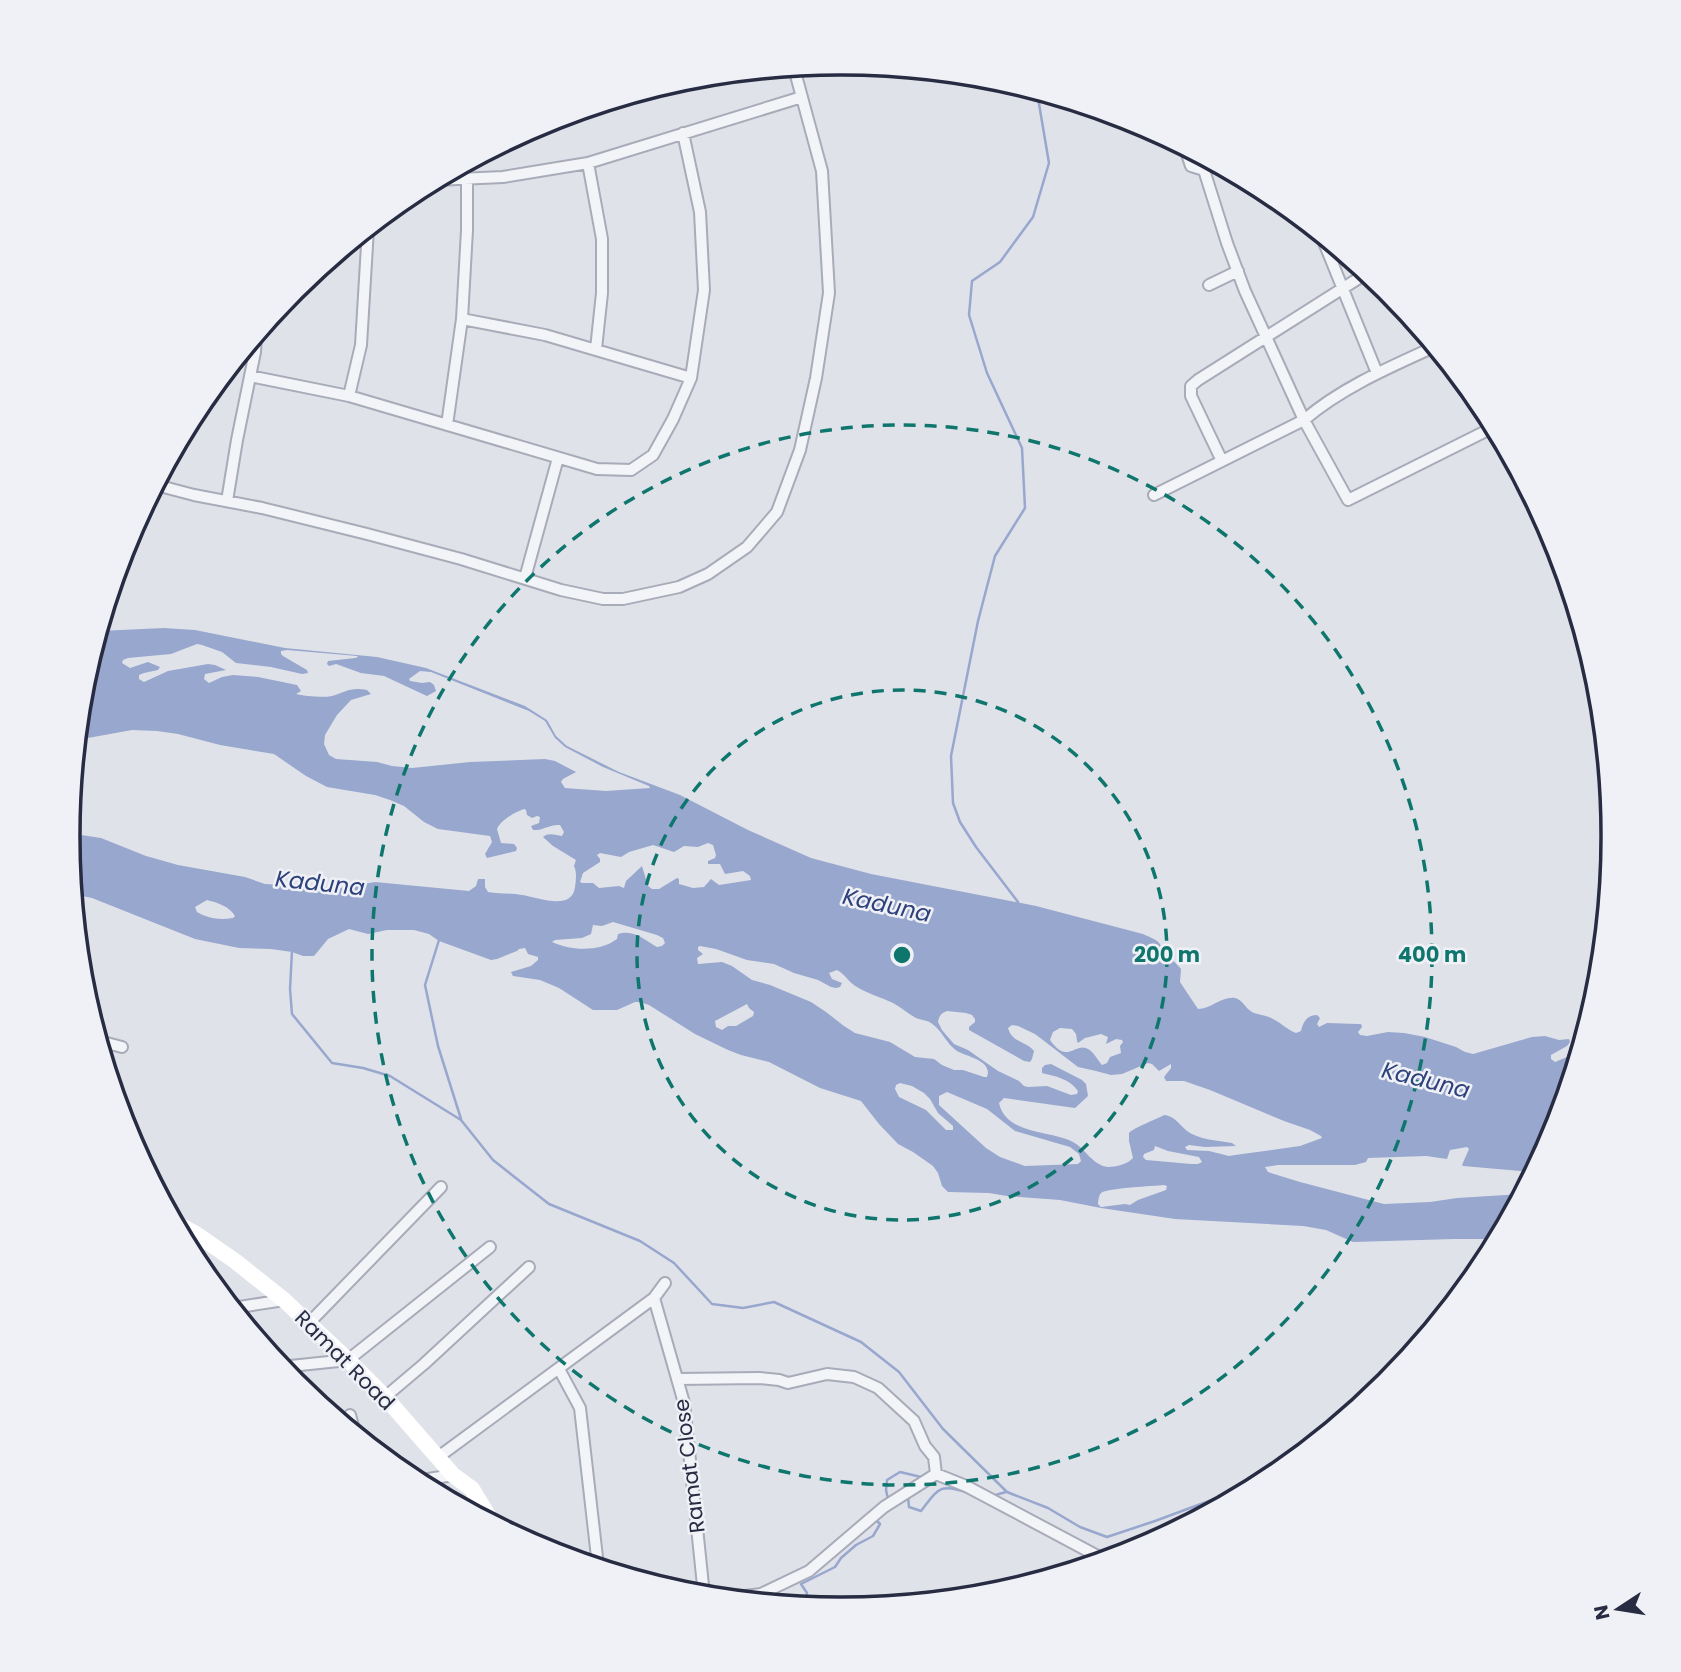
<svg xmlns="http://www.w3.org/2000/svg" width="1681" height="1672" font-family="Poppins,sans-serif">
  <rect width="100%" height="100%" fill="#e0e2ea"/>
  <path fill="#98a7cd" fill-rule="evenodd" d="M164 628 195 630 285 648 377 657 426 668 525 706 547 720 556 736 567 746 619 772 680 795 748 830 811 858 871 874 1036 906 1143 934C1151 938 1161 940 1162 950L1155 959V961C1170 962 1169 954 1181 969L1180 982 1198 1009C1211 1009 1222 996 1235 998 1243 1000 1245 1008 1252 1012 1258 1015 1267 1015 1273 1019 1282 1023 1287 1030 1296 1033L1301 1031C1303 1022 1307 1015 1317 1015L1320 1018 1317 1024 1319 1027 1327 1023 1358 1024H1361L1362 1027 1358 1032 1360 1035 1367 1036 1388 1032 1404 1033 1425 1037 1456 1047 1465 1052 1473 1054 1532 1037 1545 1036 1559 1040 1569 1039 1570 1042 1567 1046 1551 1055V1059L1555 1062 1579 1052 1554 1132 1533 1172 1463 1166 1462 1165 1469 1149 1467 1147 1450 1150 1447 1159 1426 1156 1368 1158 1366 1162 1355 1165H1278L1265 1167 1268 1172 1300 1182 1384 1204 1430 1202 1457 1198 1522 1194 1497 1239H1454L1353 1242 1326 1230 1303 1226 1175 1219 1101 1208 1060 1200 1007 1196 989 1193 948 1192 942 1186 938 1173 933 1166 913 1152 898 1144 879 1124 861 1101 820 1088 769 1062 741 1055 728 1050 695 1034 649 1005 640 1002H635L617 1010H593L559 988 540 980 513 976 511 972 531 966 538 960V957L528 954 525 948 519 949 517 951 497 959 491 960 439 941 429 934 414 930H387L368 934 349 929 328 939 314 956H303L292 952 271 949 239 948 195 939 92 898 73 894 68 833 101 838 146 856 178 865 245 877 265 884 340 888 375 882 469 891 476 886 478 879H485V887L488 892C500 894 511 893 522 895 537 897 572 912 575 887 576 880 577 872 574 866L576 860 553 846 543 837C548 832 556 835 562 836L564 832 560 825C550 824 542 831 533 830L531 826 539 823 540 817 537 816 532 818 527 815 526 810 524 809C515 812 501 820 497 829L501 843 514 844 517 848 516 851 487 858 485 854 492 842 490 836 438 829 424 822 404 806 390 800 375 795 327 787 306 776 274 754 220 745 178 734 157 731 132 730 77 740 82 685 99 631ZM197 644 202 645 222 652 236 663 271 667 302 674 308 673 307 670 283 656 281 654V651L287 650 357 656 358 657 355 658 328 661 327 664 329 666 336 664 361 673 384 676 427 696 436 691 434 685 430 682 422 683 410 681 409 679 420 671 431 672 529 711 545 721 555 738 565 747 603 767 649 786 650 788 606 791 565 788 561 782 563 779 576 772 555 761 545 759 470 762 412 768 392 766 377 762 336 759 329 755 324 744 325 735 337 715 351 700 371 694 367 690C349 687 347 692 332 696 324 698 303 696 296 694L301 691 297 685 258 677 233 675 222 677 209 683 204 679 205 674 226 670 215 665 208 664 168 671 144 682 139 679V675L144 673 158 670 160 667 148 662 130 668 122 663 123 660 128 658 171 654ZM708 843 713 845 716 855 715 858 708 861V864H720L725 874 743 871 750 876 751 880 719 885 711 879 704 887 693 888 679 884V879L677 878 659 889H652L648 886 642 866 626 881 624 888 619 886 599 888 593 883H582L580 882 583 873 600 862V859L597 855 600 853 621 857 629 852 653 845 674 852 684 846 698 847ZM207 900C218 903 229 906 235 916L233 918C220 920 209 919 197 912L195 907ZM613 922 657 935 663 938 665 943 662 946 657 947C644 940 635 929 618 934L617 939C600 952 571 951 552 942L555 940 582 938 591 934 593 925 602 926ZM700 946 716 949 747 960 774 964 794 973 818 980 831 987 836 988 840 987 842 983 832 979 829 973 837 970C845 974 849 983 857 987 868 994 881 997 893 1003 901 1007 908 1014 916 1018 921 1020 927 1020 931 1023 942 1030 947 1045 957 1051 968 1057 993 1061 987 1077H984L963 1070H954L942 1065 934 1059 915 1057 890 1042 855 1033 844 1026 826 1012 811 1002 770 985 752 980 732 966 722 962 698 964 697 958 703 954 698 950V947ZM747 1004 749 1008 754 1012 753 1016 736 1026H728L722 1030 716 1027 715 1021ZM947 1011 966 1013 972 1015 975 1019V1022L969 1027V1030L1024 1061 1030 1062 1032 1059 1034 1051C1026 1041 1012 1043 1008 1028L1012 1025 1018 1026 1035 1034 1078 1067 1096 1071 1111 1075 1122 1074 1148 1063 1152 1064 1159 1071 1171 1064V1068L1164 1077 1166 1081H1184L1210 1090 1284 1121 1310 1130 1321 1136 1322 1138 1300 1146 1235 1155 1229 1156 1209 1151 1187 1150 1185 1147 1189 1145 1205 1147 1236 1146 1232 1143C1220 1141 1204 1140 1192 1134 1181 1129 1177 1116 1164 1115 1155 1120 1135 1127 1129 1133V1141L1133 1158C1128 1164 1116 1167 1108 1167 1092 1165 1086 1149 1073 1142 1051 1130 1006 1135 999 1103L1004 1098 1075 1108 1088 1096 1086 1084 1082 1080 1051 1064 1045 1065 1042 1068V1073C1055 1076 1070 1079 1078 1091L1077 1094 1071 1095 1047 1086 1028 1087 1024 1086 1019 1081 998 1071 968 1050 954 1044 942 1030 938 1022C939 1016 941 1013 947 1011ZM1060 1028 1072 1029 1076 1034 1077 1041 1078 1043 1085 1038 1101 1034 1108 1037 1106 1044 1116 1039 1122 1040 1123 1042 1120 1046 1121 1053 1110 1057 1107 1063 1102 1065C1098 1061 1094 1051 1086 1048 1074 1044 1067 1064 1050 1040L1053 1032ZM900 1083 912 1086 924 1093 930 1099 938 1113 953 1126V1130H946L926 1110 899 1097 895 1089 896 1085ZM947 1092 987 1109 1015 1131 1070 1147 1079 1154 1081 1161 1078 1164 1025 1166 1000 1157 986 1148 939 1105V1096ZM1155 1146 1168 1151 1199 1157 1202 1162 1198 1164H1191L1146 1160 1143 1157 1144 1154 1154 1150ZM1164 1185 1167 1186 1166 1190 1138 1200 1130 1205 1125 1204 1101 1207 1098 1204C1098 1201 1099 1195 1101 1193 1107 1188 1154 1186 1164 1185Z"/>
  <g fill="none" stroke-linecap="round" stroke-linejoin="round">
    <path stroke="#98a7cd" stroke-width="2.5" d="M1018 904V902L976 847 960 822 953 803 951 756 978 621 995 556 1025 508 1022 448 987 373 969 315 972 281 1000 262 1033 217 1049 163 1037 92
      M439 940 425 985 438 1046 461 1119
      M292 951 290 989 292 1014 332 1063 363 1068 390 1076 461 1120 493 1160 549 1204 640 1241 674 1263 712 1304 743 1308 774 1302 861 1342 899 1372 943 1429 1007 1492 1048 1508 1080 1527 1107 1537 1155 1521 1217 1498 1250 1489
      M992 1496 1006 1492
      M908 1497 909 1507 921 1511C939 1488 939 1483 969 1493
      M888 1499 886 1490 887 1480 900 1472 921 1477 920 1480
      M804 1605 807 1593 801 1584 835 1567 841 1558 856 1545 873 1536 880 1524 876 1520 877 1518"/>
    <g stroke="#a8abb8" stroke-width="14">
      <path id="street" d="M1185 148 1191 166 1204 170 1227 243 1245 291 1304 420 1348 500 1494 427
        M588 163 602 239V293L596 349
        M436 180 503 177 588 163 802 97
        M1321 235 1377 373
        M1209 285 1238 271
        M462 319 545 335 691 378
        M250 376 349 396 597 469 631 470 653 455 673 419 691 378 704 290 700 212 683 133
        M349 396 361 345 368 229
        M447 425 462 319 467 230V179
        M1222 461 1191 396V386L1198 380 1367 273
        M156 485 194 495 262 508 367 534 461 559 561 590 603 599H623L679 587 708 574 747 547 777 512 800 450 816 378 829 293 822 171 794 68
        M1154 495 1304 420C1341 388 1390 367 1434 347
        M227 501 237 440 255 352 256 335
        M525 578 558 458
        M99 1041 122 1047
        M654 1298 684 1403 704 1595
        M233 1308 284 1300
        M309 1323 441 1187
        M281 1367 348 1360 490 1247
        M559 1369 580 1408 598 1566
        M677 1379 760 1378 779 1380 788 1383 827 1374 854 1377 878 1388 914 1421 925 1446 934 1457 936 1474 966 1486 1105 1560
        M385 1397 424 1364 529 1267
        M350 1415 355 1433
        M437 1458 654 1298 665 1283
        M416 1481 453 1475
        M729 1598 761 1594 809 1571 884 1507 936 1474"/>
    </g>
    <use href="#street" stroke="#f3f4f8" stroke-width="10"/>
    <path stroke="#fff" stroke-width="16" d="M174 1222 196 1234 235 1261 284 1300 348 1360 385 1397 453 1475 472 1489 492 1522"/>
  </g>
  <g fill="none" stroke="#0f766e" stroke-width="3.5" stroke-dasharray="12 9">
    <circle cx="902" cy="955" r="265"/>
    <circle cx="902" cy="955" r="530"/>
  </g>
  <g text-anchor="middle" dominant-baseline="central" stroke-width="5" stroke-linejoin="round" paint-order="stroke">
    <g font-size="21" fill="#272c43" stroke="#f0f1f7">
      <text transform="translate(345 1360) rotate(45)">Ramat Road</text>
      <text transform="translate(689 1466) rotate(-97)">Ramat Close</text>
    </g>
    <g font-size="23" font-style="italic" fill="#2d417b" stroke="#f0f1f7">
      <text transform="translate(320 883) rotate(6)">Kaduna</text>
      <text transform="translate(887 905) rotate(12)">Kaduna</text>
      <text transform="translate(1426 1080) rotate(14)">Kaduna</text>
    </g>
  </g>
  <path d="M0 0H1681V1672H0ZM840 75H841A760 760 0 0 1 1601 835V837A760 760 0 0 1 841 1597H840A760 760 0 0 1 80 837V835A760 760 0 0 1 840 75Z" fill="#f0f1f7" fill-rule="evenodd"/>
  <path fill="none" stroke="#272c43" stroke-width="3.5" d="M840 75H841A760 760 0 0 1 1601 835V837A760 760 0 0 1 841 1597H840A760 760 0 0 1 80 837V835A760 760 0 0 1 840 75Z"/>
  <circle cx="902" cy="955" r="10" fill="#0f766e" stroke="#f0f1f7" stroke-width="3.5"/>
  <g font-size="21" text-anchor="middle" font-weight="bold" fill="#0f766e" stroke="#f0f1f7" stroke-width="5" stroke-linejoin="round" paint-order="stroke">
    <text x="1167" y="962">200 m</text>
    <text x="1432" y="962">400 m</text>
  </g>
  <g transform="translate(1618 1609) rotate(258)" stroke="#f0f1f7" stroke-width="5" paint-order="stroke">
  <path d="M0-5L12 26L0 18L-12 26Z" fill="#272c43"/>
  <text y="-10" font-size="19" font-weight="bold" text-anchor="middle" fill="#272c43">N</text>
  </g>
</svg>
